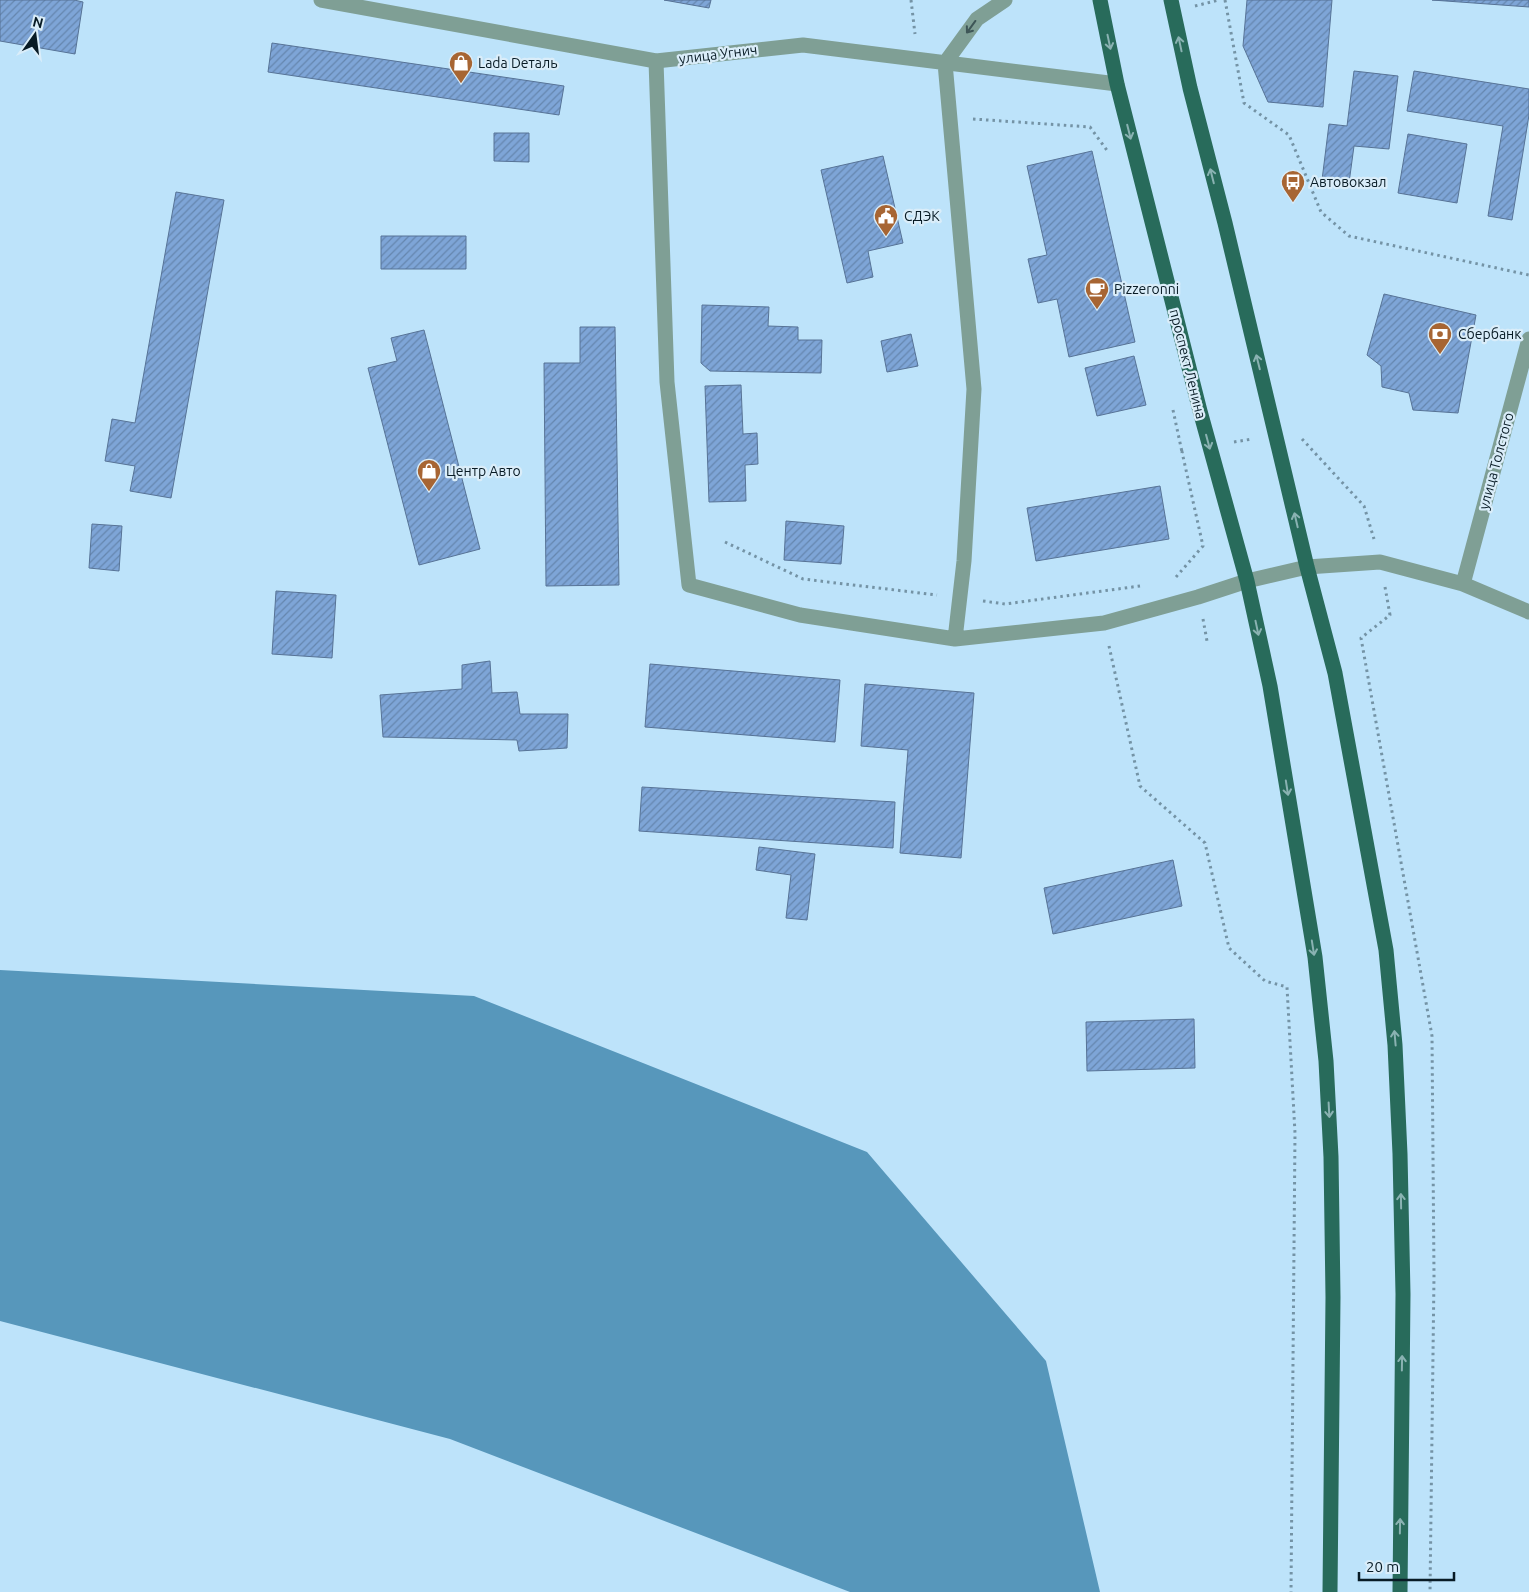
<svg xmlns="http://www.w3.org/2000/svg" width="1529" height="1592" font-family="Ubuntu,sans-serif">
  <defs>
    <pattern id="building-hatch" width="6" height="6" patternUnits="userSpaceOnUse" patternTransform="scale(1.25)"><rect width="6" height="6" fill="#7ea5d7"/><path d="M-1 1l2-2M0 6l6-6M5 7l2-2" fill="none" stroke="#6586ae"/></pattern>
  </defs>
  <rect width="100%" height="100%" fill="#bde3fa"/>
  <path fill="#5797bb" d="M0 970 474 996 867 1152 1046 1361 1100 1592H850L450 1439 0 1321Z"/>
  <path fill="url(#building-hatch)" stroke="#577396" d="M0 0H74L83 2 75 54 0 41Z
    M664 0H711L709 8Z
    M1247 0H1332L1323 107 1268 102 1243 46Z
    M1432 0H1529V7Z
    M272 43 564 86 559 115 268 72Z
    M1354 71 1398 76 1389 149 1354 146 1349 183 1322 180 1329 124 1347 126Z
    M1414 71 1529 89V115L1512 220 1488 216 1503 126 1407 111Z
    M494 133H529V162L494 161Z
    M1408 134 1467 144 1457 203 1398 193Z
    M1092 151 1135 342 1069 357 1057 299 1038 303 1028 259 1047 255 1027 166Z
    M883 156 903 243 868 251 873 277 847 283 821 170Z
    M176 192 224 200 171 498 130 491 135 466 105 461 112 419 135 423Z
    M381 236H466V269H381Z
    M1384 294 1476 315 1458 413 1413 410 1409 393 1382 387 1381 366 1367 355Z
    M702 305 769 307 768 326 798 327V340H822L821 373 710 371 701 363Z
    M580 327H615L619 585 546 586 544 363H580Z
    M424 330 480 549 419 565 368 368 397 361 391 338Z
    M911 334 918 366 887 372 881 341Z
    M1134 356 1146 405 1097 416 1085 368Z
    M741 385 743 434 757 433 758 464 745 465 746 501 709 502 705 386Z
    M1160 486 1169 539 1036 561 1027 508Z
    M786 521 844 526 841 564 784 560Z
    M92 524 122 526 119 571 89 568Z
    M276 591 336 595 332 658 272 654Z
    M490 661 492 693 517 692 520 714H568L567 748 519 751 517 740 383 737 380 695 462 689V665Z
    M650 664 840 680 835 742 645 727Z
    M865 684 974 693 961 858 900 853 908 750 861 746Z
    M642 787 895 802 893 848 639 831Z
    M759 847 815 854 807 920 786 918 791 875 756 870Z
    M1173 860 1182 906 1053 934 1044 888Z
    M1194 1019 1195 1068 1087 1071 1086 1022Z"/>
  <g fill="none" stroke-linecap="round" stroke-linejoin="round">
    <path stroke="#7493a5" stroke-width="3" stroke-dasharray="2.5 4" stroke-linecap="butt" d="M911 0 915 34
      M1225 0 1244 103 1289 135 1321 212 1349 236 1529 275
      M1195 6 1219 0
      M973 119 1090 127 1109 153
      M1173 410 1182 452
      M1302 439 1364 506 1374 539
      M1234 442 1252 439
      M725 542 803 579 937 595
      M1176 577 1203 546 1182 452 1186 451
      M1385 587 1390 615 1361 638 1432 1036 1434 1275 1430 1592
      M983 601 1005 604 1140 586
      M1203 619 1207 641
      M1109 646 1140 786 1205 843 1229 948 1265 981 1287 987 1295 1133 1291 1592"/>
    <path stroke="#7f9f95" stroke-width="15" d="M321 0 656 61 803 45 1117 84
      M656 61 667 382 689 585 800 615 955 639 1104 623 1198 597 1247 581 1307 567 1380 562 1463 584 1529 612
      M1463 584 1529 339
      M955 639 964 561 974 389 945 63 977 19 1005 0"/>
    <path stroke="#286b5b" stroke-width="15" d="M1100 0 1117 84 1200 411 1247 581 1270 686 1315 957 1326 1061 1331 1157 1333 1297 1330 1592
      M1171 0 1190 88 1225 223 1307 567 1335 673 1386 950 1395 1045 1400 1154 1403 1294 1400 1592"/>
  </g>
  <defs><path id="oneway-shaft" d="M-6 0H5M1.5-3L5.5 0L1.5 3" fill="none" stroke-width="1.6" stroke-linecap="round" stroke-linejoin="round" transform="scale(1.25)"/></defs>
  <use stroke="#3e5657" href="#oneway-shaft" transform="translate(971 27) rotate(126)"/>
  <g stroke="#8ab2b2">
    <use href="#oneway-shaft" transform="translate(1109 42) rotate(78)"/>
    <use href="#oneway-shaft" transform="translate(1180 44) rotate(-102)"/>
    <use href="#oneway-shaft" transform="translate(1129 132) rotate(76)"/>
    <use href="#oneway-shaft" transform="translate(1212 176) rotate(-104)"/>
    <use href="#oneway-shaft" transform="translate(1258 362) rotate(-104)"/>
    <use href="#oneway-shaft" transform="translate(1208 442) rotate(75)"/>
    <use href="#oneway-shaft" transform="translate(1296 520) rotate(-103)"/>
    <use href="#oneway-shaft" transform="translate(1257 628) rotate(78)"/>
    <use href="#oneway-shaft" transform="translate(1287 788) rotate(81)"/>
    <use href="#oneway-shaft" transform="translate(1313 948) rotate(81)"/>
    <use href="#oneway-shaft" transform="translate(1395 1038) rotate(-95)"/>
    <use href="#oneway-shaft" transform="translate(1329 1110) rotate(87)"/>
    <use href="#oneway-shaft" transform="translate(1401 1201) rotate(-91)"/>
    <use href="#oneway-shaft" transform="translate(1402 1363) rotate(-89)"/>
    <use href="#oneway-shaft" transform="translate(1400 1526) rotate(-89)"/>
  </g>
  <defs>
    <g id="shop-pin" transform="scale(1.25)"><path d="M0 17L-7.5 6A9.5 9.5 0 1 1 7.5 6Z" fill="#a76533" stroke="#daedf9"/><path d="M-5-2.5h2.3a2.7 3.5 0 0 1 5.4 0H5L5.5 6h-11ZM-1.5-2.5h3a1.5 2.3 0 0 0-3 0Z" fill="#fff"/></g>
    <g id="bus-pin" transform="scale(1.25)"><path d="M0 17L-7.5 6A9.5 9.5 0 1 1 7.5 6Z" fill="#a76533" stroke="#daedf9"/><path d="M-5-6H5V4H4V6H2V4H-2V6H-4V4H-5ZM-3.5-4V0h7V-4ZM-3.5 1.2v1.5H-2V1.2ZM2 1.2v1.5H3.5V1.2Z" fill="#fff"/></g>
    <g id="civic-pin" transform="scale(1.25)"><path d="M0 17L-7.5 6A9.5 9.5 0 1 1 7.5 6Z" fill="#a76533" stroke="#daedf9"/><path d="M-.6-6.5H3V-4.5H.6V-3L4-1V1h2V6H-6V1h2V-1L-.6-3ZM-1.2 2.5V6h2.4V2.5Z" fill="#fff"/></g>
    <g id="cafe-pin" transform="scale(1.25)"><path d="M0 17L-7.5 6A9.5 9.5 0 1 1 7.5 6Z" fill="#a76533" stroke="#daedf9"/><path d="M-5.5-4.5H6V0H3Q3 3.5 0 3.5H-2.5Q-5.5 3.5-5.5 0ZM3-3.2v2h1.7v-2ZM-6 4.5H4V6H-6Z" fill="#fff"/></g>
    <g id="bank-pin" transform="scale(1.25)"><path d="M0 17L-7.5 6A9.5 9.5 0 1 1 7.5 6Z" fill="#a76533" stroke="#daedf9"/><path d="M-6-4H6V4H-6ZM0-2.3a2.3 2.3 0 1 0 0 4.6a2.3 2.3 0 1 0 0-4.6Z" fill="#fff"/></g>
  </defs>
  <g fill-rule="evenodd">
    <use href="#shop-pin" x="461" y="63"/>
    <use href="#bus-pin" x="1293" y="182"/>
    <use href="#civic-pin" x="886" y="216"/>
    <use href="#cafe-pin" x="1097" y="289"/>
    <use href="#bank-pin" x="1440" y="334"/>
    <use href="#shop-pin" x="429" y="471"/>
  </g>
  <g text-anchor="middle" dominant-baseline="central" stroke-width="4.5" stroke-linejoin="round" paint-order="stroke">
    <g font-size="14" fill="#081b25" stroke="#daedf9">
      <text transform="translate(718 54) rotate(-7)">улица Угнич</text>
      <text transform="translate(1188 364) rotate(76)">проспект Ленина</text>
      <text transform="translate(1496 461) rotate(-75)">улица Толстого</text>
    </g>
    <g font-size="14" fill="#081b25" stroke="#daedf9" text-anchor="start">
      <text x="478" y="63">Lada Dеталь</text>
      <text x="1310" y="182">Автовокзал</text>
      <text x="904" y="216">СДЭК</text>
      <text x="1114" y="289">Pizzeronni</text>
      <text x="1458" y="334">Сбербанк</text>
      <text x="446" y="471">Центр Авто</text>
    </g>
  </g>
  <g transform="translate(35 35) rotate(14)" stroke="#daedf9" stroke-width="4" paint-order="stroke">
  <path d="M0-4L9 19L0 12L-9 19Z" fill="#081b25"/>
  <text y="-8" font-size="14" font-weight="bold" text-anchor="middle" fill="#081b25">N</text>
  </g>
  <path d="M1359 1572v8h95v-8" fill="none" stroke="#081b25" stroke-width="2.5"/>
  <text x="1366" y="1572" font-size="15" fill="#081b25" stroke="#daedf9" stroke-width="4" paint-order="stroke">20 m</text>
</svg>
